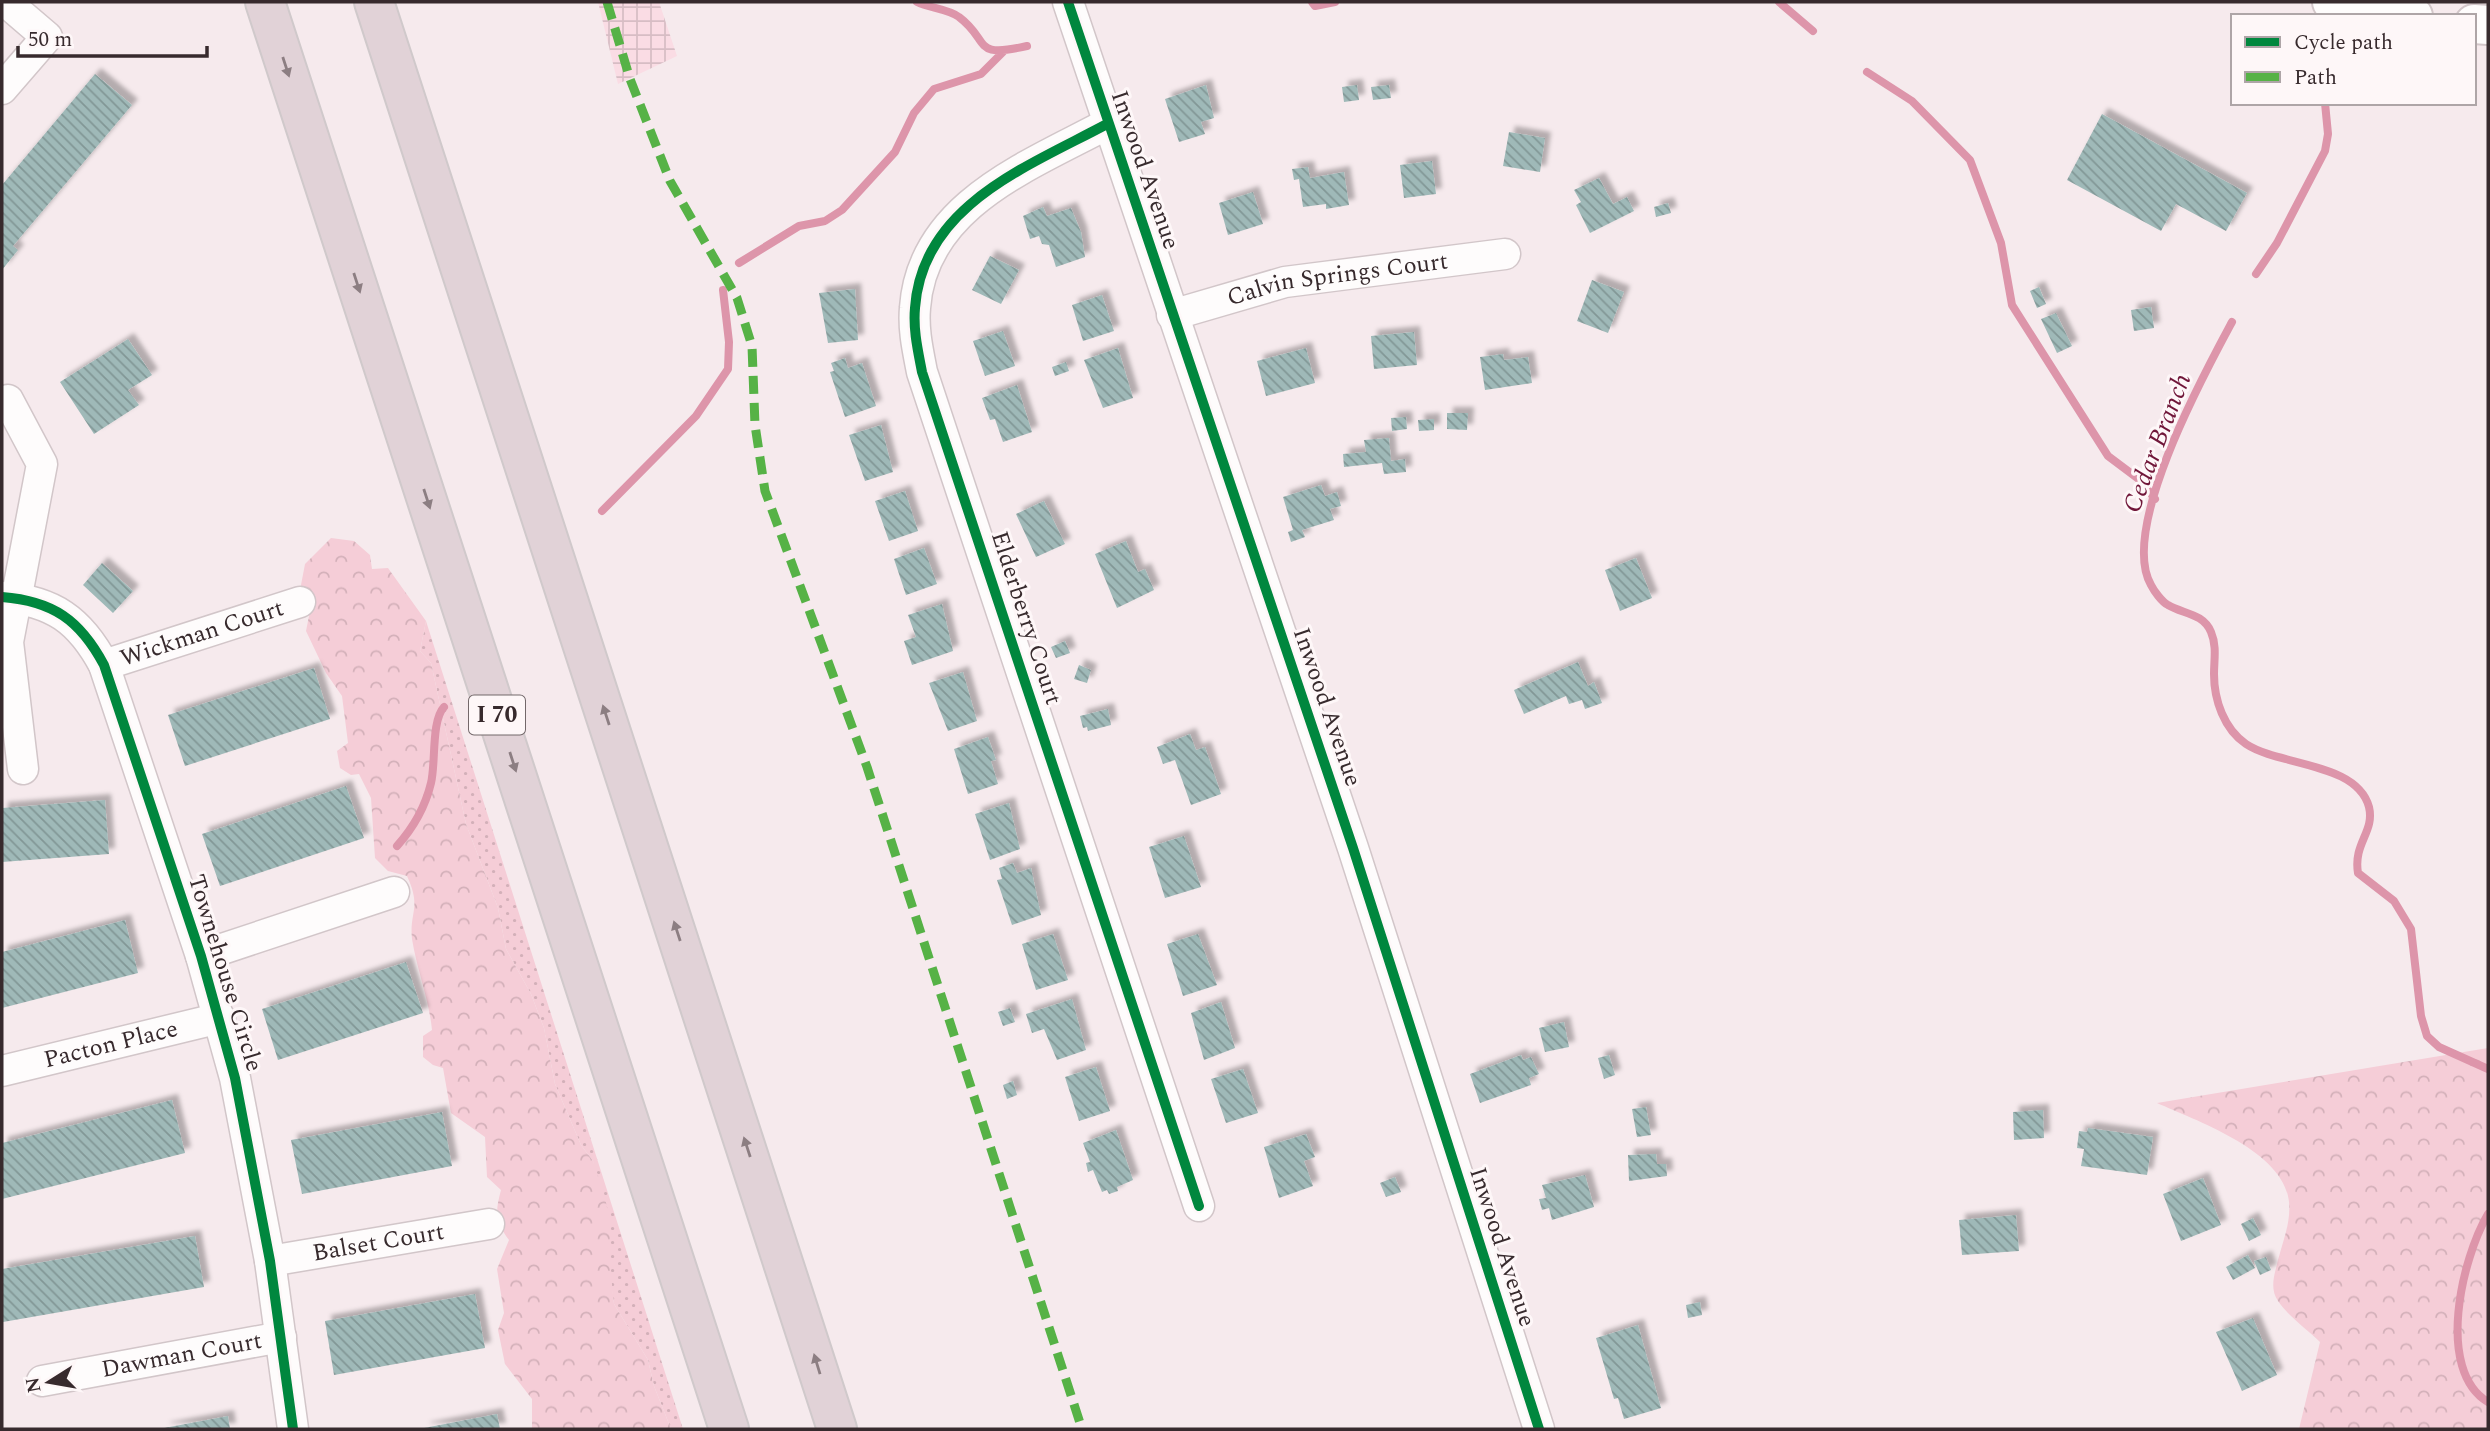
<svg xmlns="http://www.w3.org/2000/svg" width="2490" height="1431" font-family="Spectral,serif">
  <defs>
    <pattern id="industrial-grid" width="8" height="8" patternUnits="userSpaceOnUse" patternTransform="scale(1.75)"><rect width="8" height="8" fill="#fadce4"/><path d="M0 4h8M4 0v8" fill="none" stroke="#d7bdc4"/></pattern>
    <pattern id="grass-dots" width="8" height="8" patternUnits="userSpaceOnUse" patternTransform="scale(1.75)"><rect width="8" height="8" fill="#f5cdd7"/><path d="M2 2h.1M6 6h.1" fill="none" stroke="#d3b0b9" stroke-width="1.8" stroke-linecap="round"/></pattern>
    <pattern id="forest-crowns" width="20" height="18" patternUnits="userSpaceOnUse" patternTransform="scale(1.75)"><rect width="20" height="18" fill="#f5cdd7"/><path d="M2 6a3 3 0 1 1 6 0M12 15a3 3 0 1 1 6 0" fill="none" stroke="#d3b0b9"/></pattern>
    <pattern id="building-back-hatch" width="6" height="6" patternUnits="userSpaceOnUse" patternTransform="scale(1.75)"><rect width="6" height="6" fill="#9fb9b8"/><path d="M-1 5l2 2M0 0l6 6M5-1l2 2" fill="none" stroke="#829796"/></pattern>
    <filter id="shadow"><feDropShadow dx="6" dy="-6" stdDeviation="2" flood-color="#0004"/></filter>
  </defs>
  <rect width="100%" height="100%" fill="#f6eaed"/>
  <path fill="url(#industrial-grid)" d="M598 2H659L677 56 618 84Z"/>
  <path fill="url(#grass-dots)" d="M426 621 683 1429H671L654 1386 648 1360 614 1304 593 1161 581 1145 555 1084 544 1028 531 994 506 949 498 908 466 824 431 663 420 651Z"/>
  <path fill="url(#forest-crowns)" d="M331 538 354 541 370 555 372 569 388 568 426 621 420 651 431 663 466 824 498 908 506 949 531 994 544 1028 555 1084 581 1145 593 1161 604 1193 610 1222V1265L614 1304 648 1360 654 1386 671 1429H532V1399L505 1364 498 1330 504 1313 497 1269 509 1240C495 1221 495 1212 501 1190L487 1177 485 1137 451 1113 443 1068 433 1065 423 1057V1036L432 1030C429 999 417 970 412 939 409 912 422 908 407 876L388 871 375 858 371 798 359 774 351 775 340 768 337 751 348 743 342 696 326 673 306 631 309 616 301 585 305 564Z
    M2488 1048V1429H2299L2320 1342C2307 1329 2288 1316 2278 1301 2269 1288 2275 1273 2278 1260 2283 1241 2291 1222 2289 1202 2284 1151 2197 1121 2157 1103Z"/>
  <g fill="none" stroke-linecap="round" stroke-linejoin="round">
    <path stroke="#dd95aa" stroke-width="8" d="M917 2C929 8 949 9 959 17 991 41 971 59 1027 46
      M1312 2 1315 6 1335 2
      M1779 2 1813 31
      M1867 72 1912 101 1970 160 2001 243 2012 305 2108 456 2140 480 2155 499
      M739 263 799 226 825 221 842 210 895 152 914 113 934 89 981 74 1003 52
      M2256 274 2277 243 2325 151 2328 134 2325 103
      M2232 322C2204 374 2119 529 2151 585 2154 591 2162 602 2168 605 2183 614 2203 613 2211 632 2217 646 2214 660 2214 674 2214 700 2224 729 2246 744 2279 766 2357 762 2369 807 2375 832 2353 843 2358 873L2394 901 2411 929 2421 1016 2427 1036 2439 1047 2488 1069
      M602 511 696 416 728 369 729 342 723 290
      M397 846C414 827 425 808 431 783 436 763 431 721 444 707
      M2488 1214C2462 1258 2435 1370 2488 1402"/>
  </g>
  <path fill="url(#building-back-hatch)" filter="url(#shadow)" d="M95 74 132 105 13 246 18 250 2 270V185Z
    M1206 85 1214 118 1201 122 1205 134 1179 142 1165 99Z
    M1357 85 1359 100 1344 102 1342 87Z
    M1389 85 1391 98 1373 100 1371 87Z
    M2102 114 2247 193 2226 231 2176 204 2161 231 2067 180Z
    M1509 132 1545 138 1540 172 1503 166Z
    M1432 161 1436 194 1404 198 1400 165Z
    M1308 167 1310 178 1344 172 1349 205 1326 209V204L1303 207 1299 179 1294 180 1292 169Z
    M1599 178 1613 204 1627 197 1634 211 1590 233 1576 205 1581 202 1574 190Z
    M1253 192 1263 224 1228 235 1219 203Z
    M1668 203 1671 213 1656 217 1654 207Z
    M1043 207 1047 216 1071 208 1081 232 1085 257 1056 267 1049 245 1042 244 1039 236 1030 239 1023 216Z
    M990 256 1019 270 1001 304 972 290Z
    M1592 280 1624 292 1608 333 1577 321Z
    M2039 287 2046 304 2037 308 2030 291Z
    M855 289 858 340 828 343 819 293Z
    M1102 295 1114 331 1083 341 1072 305Z
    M2151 307 2154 328 2134 331 2131 310Z
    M2056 313 2072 346 2057 353 2041 319Z
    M1003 331 1015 366 985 376 973 341Z
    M1414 332 1417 365 1374 369 1371 336Z
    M128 339 152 375 128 390 139 405 94 434 60 382Z
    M1118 348 1133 398 1103 408 1084 360Z
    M1306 348 1315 383 1266 396 1257 361Z
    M1503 354 1504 360 1528 357 1532 383 1485 390 1480 357Z
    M845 358 848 368 862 363 876 406 845 417 830 372 834 371 831 363Z
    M1066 362 1069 371 1055 376 1052 367Z
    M1017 385 1032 432 1003 442 995 419 990 420 982 398Z
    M1447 413H1468L1467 430 1447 429Z
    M1406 417 1407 429 1392 431 1391 418Z
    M1434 419V430L1419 431 1418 420Z
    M881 425 893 472 865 481 849 435Z
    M1389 438 1391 461 1405 459 1406 472 1384 474 1382 463 1344 467 1343 454 1366 452 1364 440Z
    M1321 485 1325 496 1337 492 1341 506 1330 509 1334 520 1302 530 1305 537 1291 542 1288 532 1293 530 1283 497Z
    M905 491 918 531 889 541 875 501Z
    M1044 501 1065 544 1036 557 1016 514Z
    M1126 541 1138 572 1145 569 1154 590 1117 608 1095 554Z
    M924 548 937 584 906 595 894 559Z
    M1636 558 1652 598 1620 611 1605 570Z
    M102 563 133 591 113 613 83 585Z
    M942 604 953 651 912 665 904 641 916 637 908 615Z
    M1065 641 1070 653 1056 658 1051 647Z
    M1578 662 1588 686 1594 682 1602 703 1585 709 1582 700 1569 704 1566 696 1524 714 1514 690Z
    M1079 665 1091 670 1087 683 1074 679Z
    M314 668 330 719 185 766 168 715Z
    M963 672 977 721 948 731 929 683Z
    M1108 709 1111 725 1088 731 1087 727 1083 728 1080 716Z
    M1190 734 1196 750 1205 747 1221 794 1191 805 1175 760 1163 764 1157 747Z
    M988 737 996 760 991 761 998 784 968 794 954 749Z
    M346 786 364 838 220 886 202 834Z
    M105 800 109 854 2 862V808Z
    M1009 803 1020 849 990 860 975 814Z
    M1184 836 1201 887 1165 898 1149 847Z
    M1013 863 1017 873 1031 868 1041 915 1012 925 997 880 1002 879 999 868Z
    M125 920 138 973 2 1008V952Z
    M1053 934 1068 980 1036 990 1022 944Z
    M1198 934 1217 985 1183 996 1167 944Z
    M406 962 423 1013 278 1060 262 1009Z
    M1072 999 1086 1050 1057 1060 1044 1029 1032 1033 1026 1014Z
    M1221 1002 1235 1048 1204 1060 1191 1013Z
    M1010 1008 1015 1022 1003 1026 998 1012Z
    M1564 1022 1569 1047 1545 1052 1539 1028Z
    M1521 1055 1523 1060 1531 1057 1539 1074 1529 1078 1531 1085 1480 1103 1470 1074Z
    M1609 1055 1615 1075 1604 1079 1598 1058Z
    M1096 1067 1110 1111 1079 1121 1065 1077Z
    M1243 1069 1258 1113 1226 1123 1211 1079Z
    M1013 1081 1017 1095 1007 1099 1003 1085Z
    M172 1100 185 1153 2 1199V1143Z
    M1646 1107 1651 1135 1637 1137 1632 1109Z
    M2043 1110 2044 1138 2014 1140 2013 1112Z
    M442 1112 452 1166 302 1194 291 1140Z
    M2088 1128 2153 1137 2147 1175 2081 1166 2084 1149 2077 1148 2079 1131 2087 1132Z
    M1116 1130 1133 1180 1117 1187 1118 1191 1109 1194 1107 1190 1102 1192 1093 1170 1088 1172 1086 1163 1090 1162 1083 1143Z
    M1306 1134 1315 1157 1304 1161 1313 1186 1279 1198 1264 1147Z
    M1656 1154 1657 1164H1666L1667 1176 1629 1181 1628 1155Z
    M1585 1175 1594 1207 1552 1220 1549 1208 1542 1210 1539 1199 1546 1198 1542 1185Z
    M1395 1177 1401 1192 1386 1197 1380 1183Z
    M2203 1178 2221 1225 2181 1241 2163 1194Z
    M2016 1215 2019 1251 1962 1255 1959 1220Z
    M2253 1218 2261 1235 2249 1241 2241 1224Z
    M195 1236 204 1287 3 1322 2 1269Z
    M2248 1255 2255 1268 2233 1280 2226 1267Z
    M2266 1257 2271 1270 2260 1275 2254 1261Z
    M475 1294 485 1348 334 1375 325 1321Z
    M1700 1302 1702 1315 1688 1318 1686 1305Z
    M2253 1318 2277 1375 2242 1391 2216 1332Z
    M1638 1325 1661 1408 1624 1419 1618 1398 1614 1399 1596 1338Z
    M497 1414 500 1429H424V1428Z
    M228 1416 230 1429H164V1428Z"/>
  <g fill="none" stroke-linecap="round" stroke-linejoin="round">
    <g stroke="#d2c6c9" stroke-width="33">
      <g id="minor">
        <path d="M1068 2 1353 848 1539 1429"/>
        <path d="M2 89 47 37 6 2"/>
        <path d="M1107 124C1029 166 922 205 915 308 913 330 918 351 922 372L1199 1206"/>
        <path id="s1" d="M1172 315 1285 282 1505 254"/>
        <path d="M8 400 42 464 8 642 23 769"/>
        <path d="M2 597C53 601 80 620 104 665L201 956 235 1078 270 1261 293 1429"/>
        <path id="s2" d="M104 665 300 602"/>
        <path d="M201 956 394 892"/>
        <path id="s3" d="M2 1071 220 1018"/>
        <path id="s4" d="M270 1261 489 1224"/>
        <path id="s5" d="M42 1381 281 1337"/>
      </g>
    </g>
    <g stroke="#d2c6c9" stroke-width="42">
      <path id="tertiary" d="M2332 2 2413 16
        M2474 24 2488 25"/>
    </g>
    <g stroke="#d0c9cb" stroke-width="42">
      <path id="motorway" d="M265 2 729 1429
        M374 2 837 1429"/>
    </g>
    <use href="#minor" stroke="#fefcfc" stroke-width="30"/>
    <use href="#tertiary" stroke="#fefcfc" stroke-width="38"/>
    <use href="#motorway" stroke="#e1d2d7" stroke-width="38"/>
    <path stroke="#56b246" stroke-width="9" stroke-dasharray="18 9" stroke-linecap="butt" d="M607 2 630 79 670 181 737 298 752 346 755 425 765 491 867 767 1082 1429"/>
    <g stroke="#fef7f8" stroke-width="15">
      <path id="cycleway" d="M1068 2 1353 848 1539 1429
        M1107 124C1029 166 922 205 915 308 913 330 918 351 922 372L1199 1206
        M2 597C53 601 80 620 104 665L201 956 235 1078 270 1261 293 1429"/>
    </g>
    <use href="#cycleway" stroke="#00873e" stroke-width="10"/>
  </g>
  <defs><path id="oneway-solid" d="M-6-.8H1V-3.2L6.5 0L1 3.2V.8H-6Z" transform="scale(1.75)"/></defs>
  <g fill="#8c7e82">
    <use href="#oneway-solid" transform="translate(286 67) rotate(72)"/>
    <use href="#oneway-solid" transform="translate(357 283) rotate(72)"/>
    <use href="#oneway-solid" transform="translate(427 499) rotate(72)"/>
    <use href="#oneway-solid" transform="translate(606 715) rotate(-108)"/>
    <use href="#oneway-solid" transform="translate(513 762) rotate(72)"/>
    <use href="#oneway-solid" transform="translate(677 931) rotate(-108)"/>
    <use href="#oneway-solid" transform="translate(747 1147) rotate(-108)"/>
    <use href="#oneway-solid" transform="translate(817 1364) rotate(-107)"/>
  </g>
  <g text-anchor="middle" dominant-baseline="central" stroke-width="6" stroke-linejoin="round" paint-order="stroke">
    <rect fill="#fef7f8" stroke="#73686a" stroke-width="2" x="469" y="695.5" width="56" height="39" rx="5"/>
    <g font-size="23" font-weight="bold" fill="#372a2d">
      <text x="497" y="715">I 70</text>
    </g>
    <g font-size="24" fill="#372a2d" stroke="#fef7f8">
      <text transform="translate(1145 170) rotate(71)">Inwood Avenue</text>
      <text stroke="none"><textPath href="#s1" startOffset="170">Calvin Springs Court</textPath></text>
      <text transform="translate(1026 618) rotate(72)">Elderberry Court</text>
      <text stroke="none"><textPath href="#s2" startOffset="103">Wickman Court</textPath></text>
      <text transform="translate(1327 707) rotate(71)">Inwood Avenue</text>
      <text transform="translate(225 973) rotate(73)">Townehouse Circle</text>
      <text stroke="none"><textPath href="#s3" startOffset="112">Pacton Place</textPath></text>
      <text stroke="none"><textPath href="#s4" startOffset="110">Balset Court</textPath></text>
      <text transform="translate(1502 1247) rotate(72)">Inwood Avenue</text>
      <text stroke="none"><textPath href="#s5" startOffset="142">Dawman Court</textPath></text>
    </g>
    <g font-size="26" font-style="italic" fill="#701639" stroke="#fef7f8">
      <text transform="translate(2157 443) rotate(-69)">Cedar Branch</text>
    </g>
  </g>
  <rect width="2490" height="1431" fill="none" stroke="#372a2d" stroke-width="7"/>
  <rect x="2231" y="14" width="245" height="91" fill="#fef7f8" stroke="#aea5a7" stroke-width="2"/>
  <rect x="2245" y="37" width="35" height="10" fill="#00873e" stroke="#aea5a7" stroke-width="2"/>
  <text x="2294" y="49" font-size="21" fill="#372a2d">Cycle path</text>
  <rect x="2245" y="72" width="35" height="10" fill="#56b246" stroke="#aea5a7" stroke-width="2"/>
  <text x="2294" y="84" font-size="21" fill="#372a2d">Path</text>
  <g transform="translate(49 1382) rotate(259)" stroke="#fef7f8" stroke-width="5" paint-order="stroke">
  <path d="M0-5L12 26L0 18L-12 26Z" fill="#372a2d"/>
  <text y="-10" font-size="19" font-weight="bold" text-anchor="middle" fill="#372a2d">N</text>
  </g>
  <path d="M18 46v10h189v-10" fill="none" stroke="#372a2d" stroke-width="3.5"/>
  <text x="28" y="46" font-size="21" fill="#372a2d" stroke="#fef7f8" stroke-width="5" paint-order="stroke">50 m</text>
</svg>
